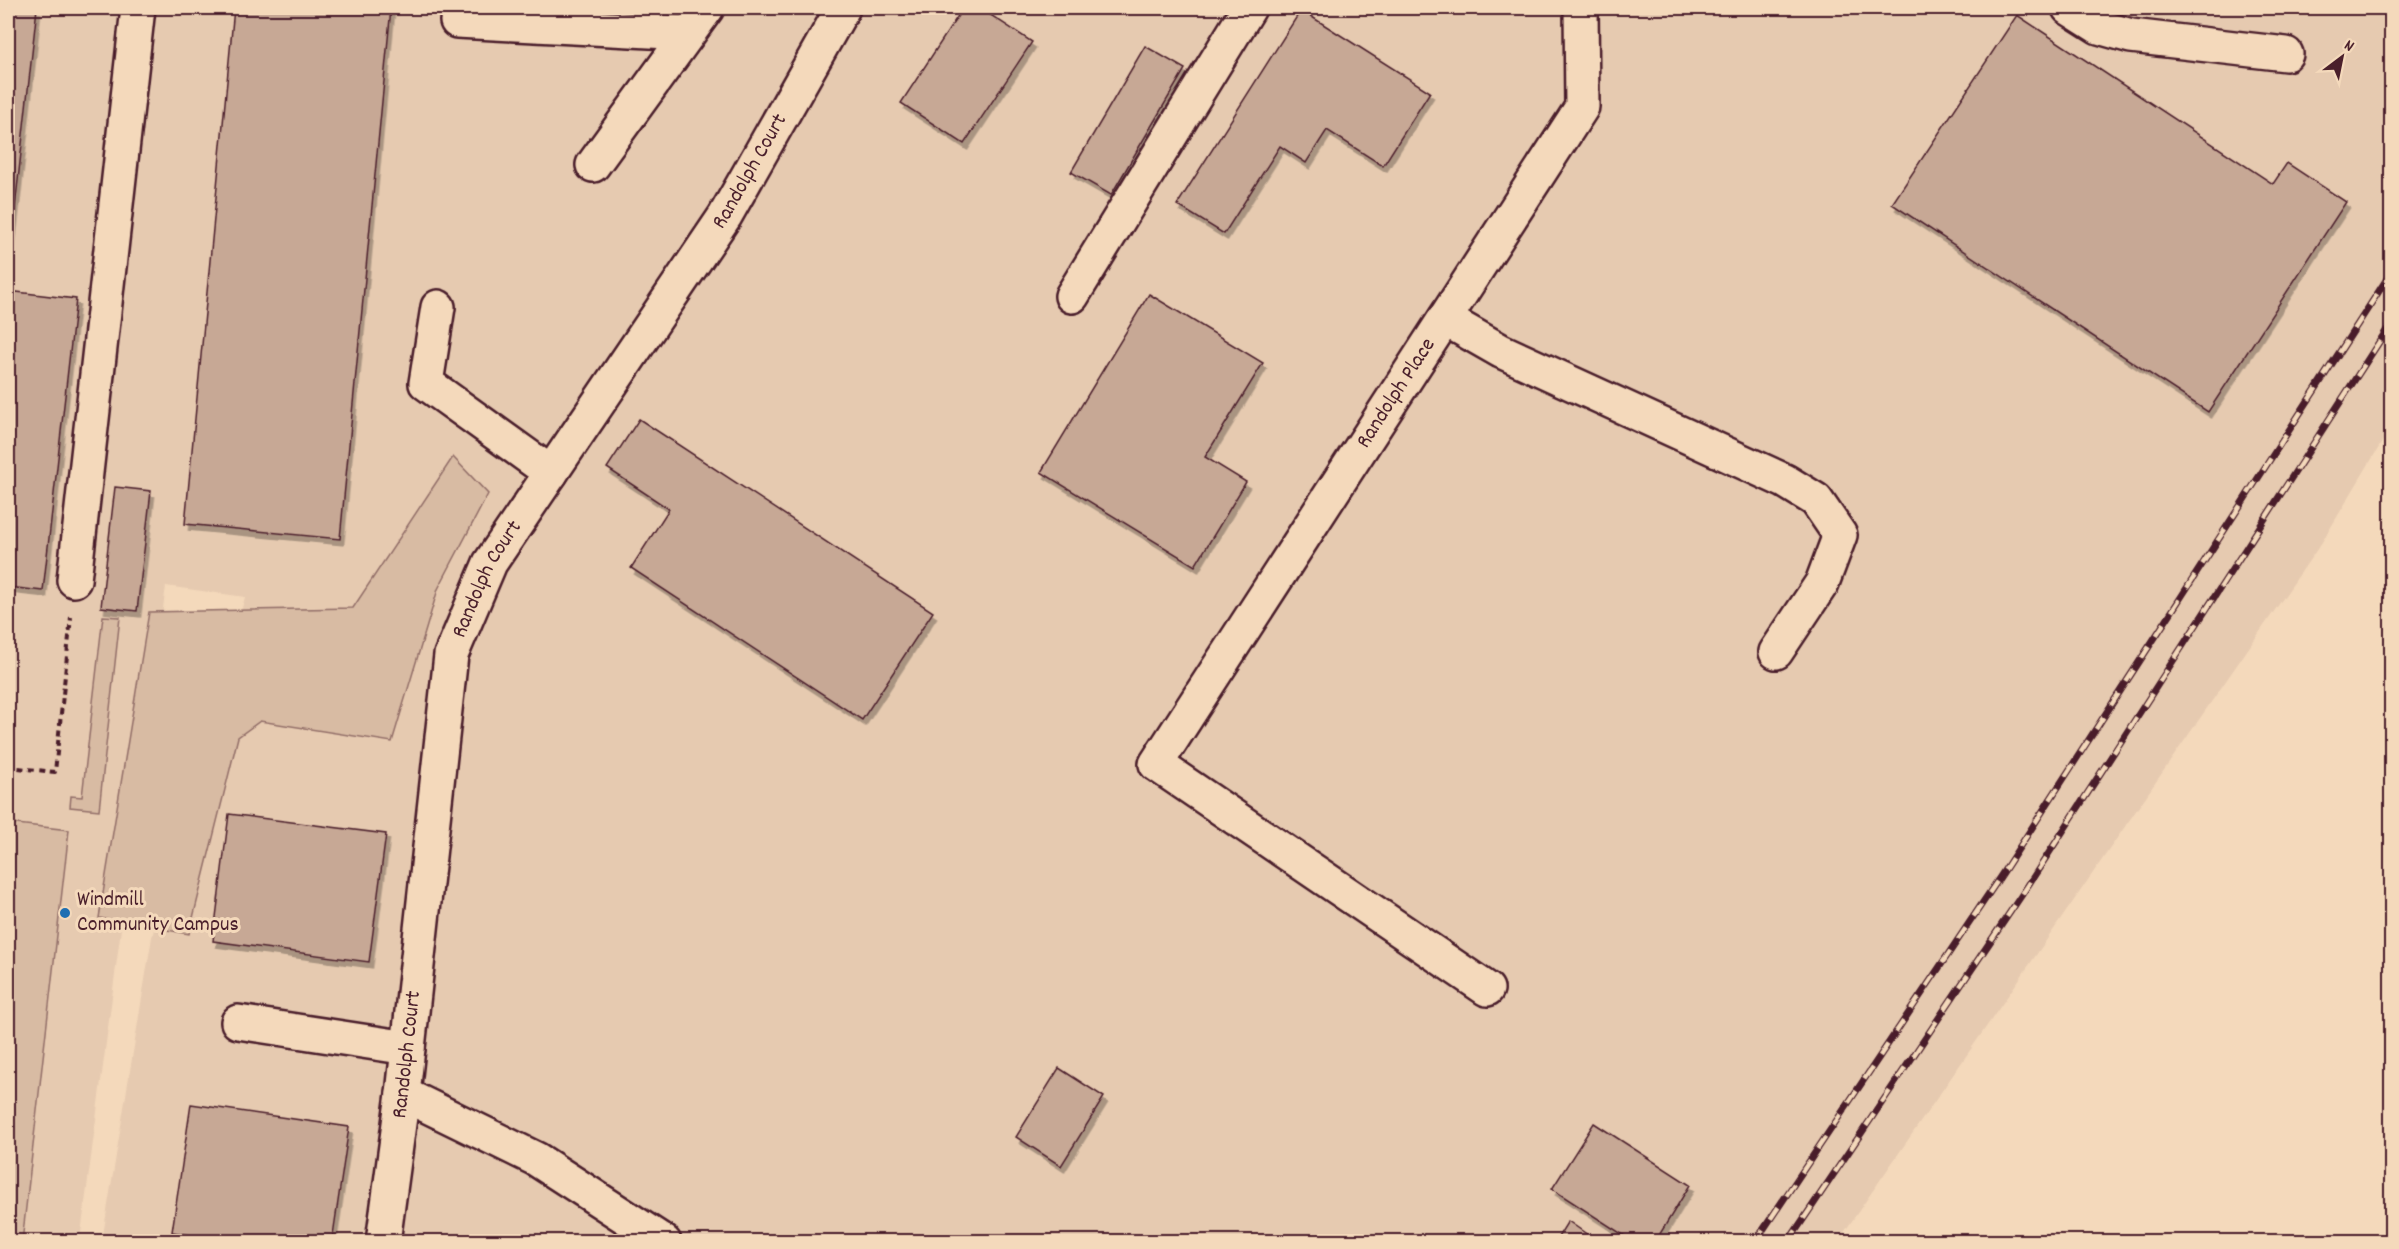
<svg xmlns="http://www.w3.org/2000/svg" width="2399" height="1249" font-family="Dekko,sans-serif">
  <defs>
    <filter id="shadow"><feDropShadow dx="3.5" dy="6" stdDeviation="0" flood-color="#0004"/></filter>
  </defs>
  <rect width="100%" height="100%" fill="#f4d9bb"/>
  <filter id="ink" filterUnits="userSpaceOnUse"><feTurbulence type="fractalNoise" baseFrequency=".0167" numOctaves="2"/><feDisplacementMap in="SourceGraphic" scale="12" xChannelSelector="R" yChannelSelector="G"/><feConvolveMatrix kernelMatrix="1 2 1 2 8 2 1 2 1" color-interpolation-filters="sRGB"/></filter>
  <g filter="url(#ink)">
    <path fill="#e6cab0" d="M8 8H2391V427L2322 542 1838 1241H102L152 937 245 597 166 586 80 1241H8Z"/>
    <path fill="#d8bba3" stroke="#916d67" stroke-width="1.5" d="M453 457 488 494 438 589 392 742 260 721 238 737 189 934 99 918 149 612 353 608Z
      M103 616 120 617 99 810 70 807 71 796 82 797Z
      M8 823 69 830 22 1242 8 1241Z"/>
    <path fill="#c7a895" stroke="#4a1f2b" stroke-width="1.5" filter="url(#shadow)" d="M8 8H37L8 271Z
      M234 8H391L340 539 185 524Z
      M963 8H980L1032 42 964 144 901 103Z
      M1301 10 1430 92 1383 166 1327 130 1306 163 1280 146 1224 234 1177 205Z
      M2017 15 2273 184 2287 163 2346 202 2208 412 1892 204Z
      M1145 46 1185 69 1111 195 1071 172Z
      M8 291 76 299 43 591 8 587Z
      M1149 294 1263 363 1205 457 1246 482 1195 566 1041 472Z
      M639 419 933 612 862 720 631 568 669 509 607 468Z
      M115 487 151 491 137 611 101 607Z
      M229 814 386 834 369 962 213 941Z
      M1059 1068 1104 1097 1061 1166 1016 1137Z
      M191 1104 349 1127 332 1242H234L172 1232Z
      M1594 1123 1690 1185 1655 1242H1634L1552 1189Z
      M1568 1221 1598 1242H1555Z"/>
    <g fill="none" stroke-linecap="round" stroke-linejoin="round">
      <g stroke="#4a1f2b" stroke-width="38">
        <g id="minor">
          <path d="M2069 8 2099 27 2131 36 2286 54"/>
          <path d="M457 21 688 33"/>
          <path d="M593 165 707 8"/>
          <path d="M1072 296 1249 8"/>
          <path d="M438 307 426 383 551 473"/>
          <path d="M1445 319 1501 351 1785 481 1816 500 1840 535 1822 583 1776 652"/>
          <path d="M74 580 138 8"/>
          <path id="s1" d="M1487 989 1156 764 1582 107 1581 8"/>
          <path d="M238 1022 408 1048"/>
          <path d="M403 1094 536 1159 664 1242"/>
          <path id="s2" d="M383 1242 403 1094 451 655 490 563 725 216 843 8"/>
        </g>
      </g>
      <path stroke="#4a1f2b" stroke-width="4" stroke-dasharray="6 4.5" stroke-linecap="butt" d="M8 767 55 772 71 617"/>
      <use href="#minor" stroke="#f4d9bb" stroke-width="33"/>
      <g stroke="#4a1f2b" stroke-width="7">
        <path id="rail" d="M1755 1242 2002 874 2392 271
          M1788 1242 2025 890 2392 322"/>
      </g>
      <use href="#rail" stroke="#f4d9bb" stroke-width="4.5" stroke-dasharray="14" stroke-linecap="butt"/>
    </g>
  </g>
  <circle fill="#1f6fb2" stroke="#f4d9bb" stroke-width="2" cx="65" cy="913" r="6"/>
  <g text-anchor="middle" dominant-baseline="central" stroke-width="6" stroke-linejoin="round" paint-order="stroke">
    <g font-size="22" fill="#4a1f2b" stroke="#f4d9bb">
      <text stroke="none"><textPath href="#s2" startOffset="1161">Randolph Court</textPath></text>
      <text stroke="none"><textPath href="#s1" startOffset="842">Randolph Place</textPath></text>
      <text stroke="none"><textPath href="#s2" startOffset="675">Randolph Court</textPath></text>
      <text stroke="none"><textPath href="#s2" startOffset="189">Randolph Court</textPath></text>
    </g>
    <g font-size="22" fill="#4a1f2b" stroke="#f4d9bb" text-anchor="start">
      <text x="77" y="900">Windmill<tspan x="77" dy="25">Community Campus</tspan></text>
    </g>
  </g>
  <rect width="2399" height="1249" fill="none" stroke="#f4d9bb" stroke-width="30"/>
  <rect x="15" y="15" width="2369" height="1219" fill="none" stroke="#4a1f2b" stroke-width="2" filter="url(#ink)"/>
  <g transform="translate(2342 57) rotate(32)" stroke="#f4d9bb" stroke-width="4.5" paint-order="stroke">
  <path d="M0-4.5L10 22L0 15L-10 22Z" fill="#4a1f2b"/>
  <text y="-9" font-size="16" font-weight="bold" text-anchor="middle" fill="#4a1f2b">N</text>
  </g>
</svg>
